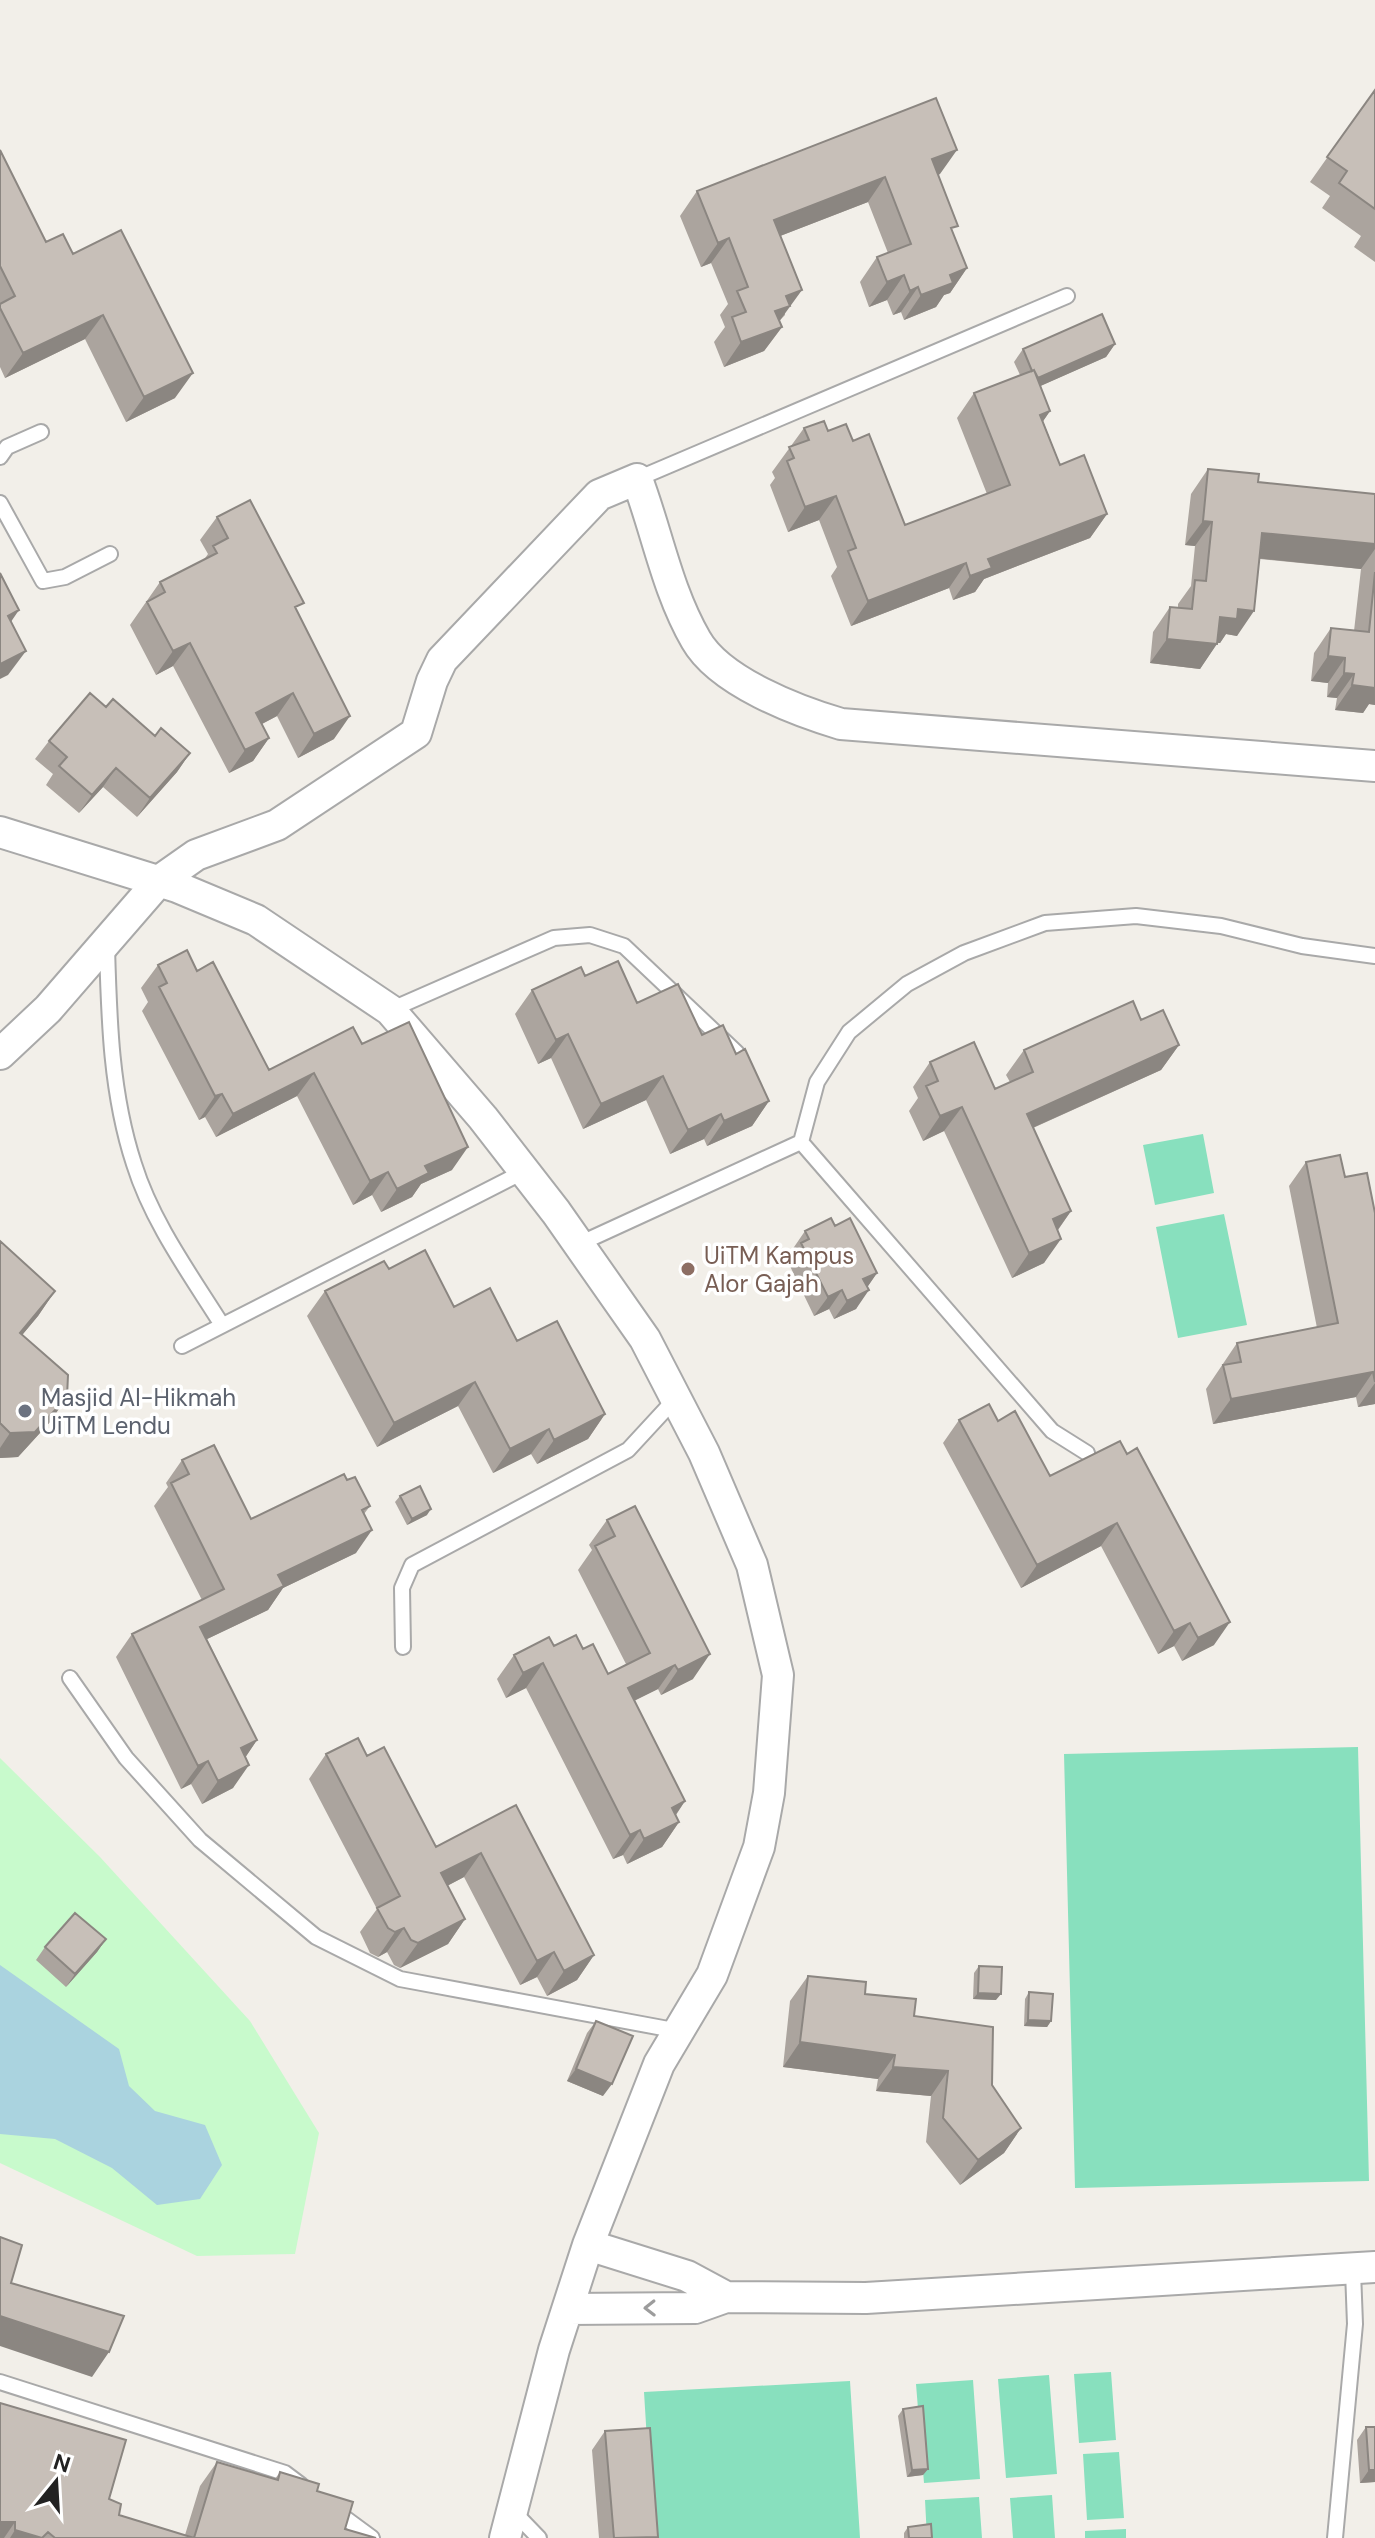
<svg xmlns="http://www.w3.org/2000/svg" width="1375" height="2538" font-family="'DM Sans',sans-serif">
  <rect width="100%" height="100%" fill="#f2efe9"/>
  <path fill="#c8facc" d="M0 1758 100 1857 250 2021 319 2133 295 2254 197 2256 0 2163Z"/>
  <path fill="#88e0be" d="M1203 1134 1214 1193 1155 1205 1143 1145Z
    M1224 1214 1247 1325 1178 1338 1156 1227Z
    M1358 1747 1369 2181 1075 2188 1064 1754Z
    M1111 2372 1116 2440 1079 2443 1074 2374Z
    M1049 2375 1057 2474 1006 2478 998 2379Z
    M973 2380 980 2479 924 2483 916 2384Z
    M850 2381 860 2538H653L644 2392Z
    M1119 2452 1124 2518 1087 2520 1083 2454Z
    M1052 2495 1055 2538H1013L1010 2498Z
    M979 2497 982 2538H927L925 2500Z
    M1126 2529V2538H1085V2531Z"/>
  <path fill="#aad3df" d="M0 1965 119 2049 129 2086 155 2111 205 2125 222 2165 200 2199 157 2205 112 2168 55 2139 0 2134Z"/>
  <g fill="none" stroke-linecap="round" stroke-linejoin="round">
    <g stroke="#a9a9a9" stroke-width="18">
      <path id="service" d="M0 457 7 447 41 432
        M637 479 1067 296
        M0 503 43 581 65 577 110 554
        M107 947C109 1020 111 1094 134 1164 152 1222 190 1274 222 1325
        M390 1010 554 938 590 935 624 946 737 1053
        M801 1142 817 1082 849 1032 907 984 964 953 1045 923 1136 916 1221 926 1302 946 1375 956
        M801 1142 1052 1431 1087 1453
        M579 1244 801 1142
        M182 1346 525 1171
        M403 1647 402 1588 412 1565 628 1450 676 1398
        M70 1678 126 1758 200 1840 316 1937 400 1979 679 2031
        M0 2382 285 2473 301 2485
        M334 2510 372 2538
        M512 2510 539 2538
        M1335 2538 1355 2324 1353 2271"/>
    </g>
    <g stroke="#a9a9a9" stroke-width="34">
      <path id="minor" d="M0 832 177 887 256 920 390 1010 483 1118 556 1212 645 1339 704 1453 752 1565 778 1675 769 1793 759 1847 712 1975 659 2064 588 2245 554 2350 505 2538
        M0 1054 48 1009 159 881 196 855 277 825 416 733 432 681 442 660 599 495 637 479C657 532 667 590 696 640 720 682 797 711 841 724L1375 766
        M588 2245 687 2276 726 2297
        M568 2309 695 2308 726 2297 866 2298 1375 2267"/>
    </g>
    <use href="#service" stroke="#fff" stroke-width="14"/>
    <use href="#minor" stroke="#fff" stroke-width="30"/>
  </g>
  <path fill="#aba49e" d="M1375 90V262L1354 247 1361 236 1322 208 1330 196 1310 182Z
    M0 150 46 242 73 254 175 398 126 422 85 339 5 378 0 367Z
    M940 174 938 175 953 233 967 268 950 293 944 295 936 307 904 320 901 312 893 315 887 300 869 307 860 282 877 257 888 253 868 202 780 236 785 315 779 321 782 327 764 351 724 367 714 342 725 327 720 315 728 304 711 263 701 267 680 216 697 191Z
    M1115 344 1106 357 1040 386 1050 411 1043 421 1060 465 1107 514 1090 538 984 579 975 592 953 600 949 588 851 626 831 576 837 567 819 520 788 532 770 485 775 478 772 472 804 428 828 431 853 441 905 525 987 494 957 418 974 393 1020 375 1014 362 1023 349Z
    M1208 469 1258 482 1375 494V705L1369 704 1363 713 1335 710 1337 698 1327 697 1328 683 1311 681 1314 653 1331 628 1354 631 1361 569 1260 559 1237 636 1226 634 1220 643H1217L1200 669 1150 663 1153 632 1170 607 1178 608V604L1191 586 1195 546 1185 545 1191 494Z
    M217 517 297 612 334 739 298 758 277 716 262 724 269 738 253 761 229 773 173 666 156 675 130 625 160 582 203 561 208 554 200 540Z
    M106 707 155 736 190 753 177 772 137 817 103 787 79 813 46 785 53 774 35 759 49 741Z
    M158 965 197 971 269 1070 362 1044 452 1170 421 1184 412 1197 381 1212 372 1195 353 1205 297 1096 216 1137 205 1117 199 1120 142 1011 148 1002 141 988Z
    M585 976 736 1054 769 1101 752 1126 707 1146 704 1139 670 1154 646 1100 583 1129 551 1058 538 1064 515 1014 532 990Z
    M1141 1020 1179 1045 1161 1070 1033 1128 1071 1211 1058 1230 1044 1263 1012 1278 944 1131 923 1141 909 1111 918 1098 913 1087 930 1062 995 1089 1010 1082 1006 1075 1024 1050Z
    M1306 1162 1345 1177 1375 1213V1404L1358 1407 1356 1397 1213 1424 1206 1389 1237 1343 1317 1328 1289 1186Z
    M835 1226 877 1273 867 1287 856 1309 834 1319 829 1309 814 1316 788 1262 794 1253 792 1250 805 1231Z
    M0 1241 55 1291 38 1316 22 1335 50 1422 18 1457 0 1458Z
    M389 1269 454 1307 517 1341 605 1414 588 1439 537 1464 531 1454 493 1473 458 1406 377 1447 307 1316 325 1291Z
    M959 1420 998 1421 1050 1476 1120 1441 1214 1645 1182 1661 1174 1646 1158 1654 1101 1546 1021 1588 943 1443Z
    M182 1460 251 1519 347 1480 370 1506 364 1514 356 1553 283 1588 268 1610 207 1639 257 1740 245 1757 233 1788 202 1804 191 1784 181 1789 116 1657 132 1634 202 1600 154 1506 168 1487 166 1483Z
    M400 1496 427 1515 407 1525 395 1502Z
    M607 1520 693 1679 661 1695 658 1689 634 1701 685 1801 676 1815 679 1822 662 1847 627 1864 623 1855 613 1859 526 1688 506 1698 497 1679 514 1655 554 1646 608 1674 626 1664 578 1570 592 1550 589 1545Z
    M326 1754 367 1756 436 1847 516 1805 594 1955 577 1980 547 1996 537 1977 520 1985 464 1877 447 1886 465 1919 448 1944 400 1968 394 1965 387 1952 378 1957 370 1953 360 1932 377 1909 309 1779Z
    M106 1939 97 1952 66 1987 36 1960 45 1947Z
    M979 1966 996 2000 973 1999 974 1973Z
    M808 1976 865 1994 914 2016 992 2085 1021 2128 1004 2153 960 2185 926 2142 931 2096 876 2091 878 2079 783 2067 790 2001Z
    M1029 1992 1051 2021 1047 2027 1024 2026 1025 1999Z
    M596 2021 603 2096 567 2081 587 2033Z
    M0 2403 109 2499 119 2515 185 2535 200 2486 217 2462 275 2479 280 2472 317 2491 345 2529 376 2538H0Z
    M903 2409 928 2469 923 2475 907 2477 898 2416Z
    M1366 2427H1375V2482L1360 2483 1357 2440Z
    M605 2431 658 2537V2538H599L592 2450Z
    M908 2527 932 2538H904V2533Z"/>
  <path fill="#8b8681" d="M957 150 940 174 914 184 932 159Z
    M885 177 868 202 757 245 774 220Z
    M729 238 711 263 701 267 718 243Z
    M967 268 950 293 944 295 936 307 904 320 921 295 950 275Z
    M904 275 887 300 869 307 887 282Z
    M918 287 901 312 893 315 910 291Z
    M802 290 773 330 782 327 764 351 724 367 741 342 786 296Z
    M103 315 85 339 5 378 23 353Z
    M1115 344 1106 357 1027 392 1036 379Z
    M193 373 175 398 126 422 144 397Z
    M1050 411 1033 436 1040 415Z
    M836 496 819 520 788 532 805 507Z
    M1107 514 1090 538 984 579 975 592 953 600 970 576 988 559Z
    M1203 521 1212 522 1195 546 1185 545Z
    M1262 533 1375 544V549L1361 569 1245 557Z
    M966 563 949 588 851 626 868 601Z
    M1238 609 1254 611 1237 636 1226 634 1220 643 1203 642 1220 617Z
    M19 610 2 635 8 616Z
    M1167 639 1217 644 1200 669 1150 663Z
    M190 643 173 666 156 675 173 651Z
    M26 651 8 675 0 679V664Z
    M1328 656 1345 658 1328 683 1311 681Z
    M1344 673 1354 674 1337 698 1327 697Z
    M1352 685 1375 688V705L1369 704 1363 713 1335 710Z
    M293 693 277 716 239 736 256 713Z
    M350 716 334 739 298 758 314 734Z
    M269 738 253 761 229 773 245 750Z
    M190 753 177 772 137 817 150 798Z
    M116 768 103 787 79 813 92 795Z
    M568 1034 551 1058 538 1064 556 1040Z
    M1179 1045 1161 1070 1010 1138 1027 1114Z
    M314 1073 297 1096 216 1137 233 1114Z
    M663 1076 646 1100 583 1129 601 1104Z
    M222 1094 205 1117 199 1120 215 1096Z
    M769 1101 752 1126 707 1146 724 1121Z
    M962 1107 944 1131 923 1141 940 1116Z
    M721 1114 704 1139 670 1154 688 1130Z
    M468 1147 452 1170 421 1184 412 1197 381 1212 397 1189 425 1166Z
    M388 1172 372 1195 353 1205 370 1181Z
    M1071 1211 1054 1235 1053 1219Z
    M1061 1239 1044 1263 1012 1278 1029 1253Z
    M877 1273 864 1292 863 1279Z
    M842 1290 829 1309 814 1316 828 1297Z
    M869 1290 856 1309 834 1319 847 1301Z
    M55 1291 38 1316 3 1358 20 1333Z
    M1373 1372 1356 1397 1213 1424 1231 1399Z
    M475 1382 458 1406 377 1447 394 1423Z
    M1375 1383V1404L1358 1407Z
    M67 1397 50 1422 18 1457 0 1458V1448L10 1433Z
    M605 1414 588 1439 537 1464 554 1440Z
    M549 1429 531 1454 493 1473 510 1449Z
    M431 1509 427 1515 407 1525 412 1519Z
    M1117 1523 1101 1546 1021 1588 1037 1565Z
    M372 1530 356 1553 283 1588 268 1610 184 1650 200 1627 278 1575Z
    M1230 1622 1214 1645 1182 1661 1198 1638Z
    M1190 1623 1174 1646 1158 1654 1174 1631Z
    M710 1654 693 1679 661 1695 678 1670Z
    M543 1663 526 1688 506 1698 523 1673Z
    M675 1665 658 1689 611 1712 628 1688Z
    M257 1740 241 1764V1748Z
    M208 1761 191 1784 181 1789 198 1766Z
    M249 1765 233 1788 202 1804 218 1781Z
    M685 1801 668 1826 672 1808Z
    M679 1822 662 1847 627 1864 644 1839Z
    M640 1830 623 1855 613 1859 630 1835Z
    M481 1853 464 1877 424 1898 441 1873Z
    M465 1919 448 1944 400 1968 418 1943Z
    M404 1928 387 1952 378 1957 395 1932Z
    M106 1939 97 1952 66 1987 75 1974Z
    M554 1952 537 1977 520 1985 537 1961Z
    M594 1955 577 1980 547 1996 564 1971Z
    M978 1993 1001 1994 996 2000 973 1999Z
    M1028 2020 1051 2021 1047 2027 1024 2026Z
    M800 2042 895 2055 878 2079 783 2067Z
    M893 2067 948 2071 931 2096 876 2091Z
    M576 2069 612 2084 603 2096 567 2081Z
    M1021 2128 1004 2153 960 2185 978 2160Z
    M0 2316 109 2352 92 2377 0 2346Z
    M928 2469 923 2475 907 2477 912 2470Z
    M1369 2470H1375V2482L1360 2483Z
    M0 2522H15L4 2538H0Z
    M15 2530 42 2538H10Z"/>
  <path fill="#c7bfb8" stroke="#8b8681" stroke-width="2" d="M1375 90V209L1339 183 1347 171 1327 157Z
    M936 98 957 150 932 159 958 226 951 228 967 268 950 275 953 283 921 295 918 287 910 291 904 275 887 282 877 257 911 244 885 177 774 220 802 290 786 296 790 306 775 311 782 327 741 342 732 317 746 312 737 291 748 287 729 238 718 243 697 191Z
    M0 150 46 242 63 234 73 254 121 230 193 373 144 397 103 315 23 353 0 308V304L15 296 0 266Z
    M1102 314 1115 344 1038 378 1034 370 1032 371 1023 349Z
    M1034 370 1050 411 1040 415 1060 465 1084 455 1107 514 988 559 992 568 970 576 966 563 868 601 848 551 856 548 836 496 805 507 787 461 794 458 789 447 809 440 804 428 824 421 828 431 846 424 853 441 869 434 905 525 1010 485 974 393Z
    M1208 469 1259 474 1258 482 1375 494V544L1262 533 1254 611 1238 609 1237 619 1220 617 1217 644 1167 639 1170 607 1192 609 1195 580 1206 581 1212 522 1203 521Z
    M250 500 304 603 295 607 350 716 314 734 293 693 256 713 269 738 245 750 190 643 173 651 147 602 165 592 160 582 217 553 213 546 228 538 217 517Z
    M1375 572V688L1352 685 1354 674 1344 673 1345 658 1328 656 1331 628 1369 632Z
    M0 573 19 610 8 616 26 651 0 664Z
    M90 693 106 707 113 699 155 736 161 728 190 753 150 798 116 768 92 795 59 766 67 757 49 741Z
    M187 950 197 971 213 962 269 1070 353 1027 362 1044 409 1022 468 1147 425 1166 429 1173 397 1189 388 1172 370 1181 314 1073 233 1114 222 1094 215 1096 159 987 167 983 158 965Z
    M618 961 637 1003 678 984 702 1035 723 1025 736 1054 745 1049 769 1101 724 1121 721 1114 688 1130 663 1076 601 1104 568 1034 556 1040 532 990 581 967 585 976Z
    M1133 1001 1141 1020 1163 1010 1179 1045 1027 1114 1071 1211 1053 1219 1061 1239 1029 1253 962 1107 940 1116 926 1086 938 1081 930 1062 974 1042 995 1089 1033 1072 1024 1050Z
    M1340 1155 1345 1177 1367 1173 1375 1213V1382L1373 1372 1231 1399 1223 1365 1241 1362 1237 1343 1338 1323 1306 1162Z
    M831 1218 835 1226 850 1218 877 1273 863 1279 869 1290 847 1301 842 1290 828 1297 801 1243 809 1239 805 1231Z
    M0 1241 55 1291 20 1333 68 1375 67 1397 35 1432 10 1433 0 1423Z
    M425 1250 454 1307 490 1288 517 1341 557 1321 605 1414 554 1440 549 1429 510 1449 475 1382 394 1423 325 1291 384 1261 389 1269Z
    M989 1404 998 1421 1015 1411 1050 1476 1120 1441 1127 1454 1137 1448 1230 1622 1198 1638 1190 1623 1174 1631 1117 1523 1037 1565 959 1420Z
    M214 1445 251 1519 344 1474 347 1480 355 1477 370 1506 362 1510 372 1530 278 1575 284 1586 200 1627 257 1740 241 1748 249 1765 218 1781 208 1761 198 1766 132 1634 224 1589 171 1483 189 1474 182 1460Z
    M420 1486 431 1509 412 1519 400 1496Z
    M635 1506 710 1654 678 1670 675 1665 628 1688 685 1801 672 1808 679 1822 644 1839 640 1830 630 1835 543 1663 523 1673 514 1655 549 1637 554 1646 576 1635 583 1649 593 1644 608 1674 650 1653 595 1546 615 1536 607 1520Z
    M358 1738 367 1756 384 1747 436 1847 516 1805 594 1955 564 1971 554 1952 537 1961 481 1853 441 1873 465 1919 418 1943 411 1940 404 1928 395 1932 388 1928 377 1908 400 1896 326 1754Z
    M75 1913 106 1939 75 1974 45 1947Z
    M979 1966 1002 1967 1001 1994 978 1993Z
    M808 1976 866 1982 865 1994 916 1999 914 2016 993 2027 992 2085 1021 2128 978 2160 943 2118 948 2071 893 2067 895 2055 800 2042Z
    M1029 1992 1053 1994 1051 2021 1028 2020Z
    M596 2021 633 2036 612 2084 576 2069Z
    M0 2237 22 2245 11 2283 124 2316 109 2352 0 2316Z
    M0 2403 126 2440 109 2499 121 2504 119 2515 194 2538 217 2462 278 2480 280 2472 319 2484 317 2491 353 2502 345 2529 376 2538H55L48 2532 42 2538 15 2530V2522H0Z
    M923 2406 928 2469 912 2470 903 2409Z
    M1366 2427H1375V2470H1369Z
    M650 2428 658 2537 614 2538 605 2431Z
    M931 2524 932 2538H909L908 2527Z"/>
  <defs><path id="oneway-chevron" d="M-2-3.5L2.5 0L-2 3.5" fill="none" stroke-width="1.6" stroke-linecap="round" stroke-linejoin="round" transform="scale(2)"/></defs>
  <use stroke="#9c9c9c" href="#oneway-chevron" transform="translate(650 2308) rotate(179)"/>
  <circle fill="#8d6e63" stroke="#fff" stroke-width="3" cx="688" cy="1269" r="8"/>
  <circle fill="#6b7280" stroke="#fff" stroke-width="3" cx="25" cy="1411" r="8"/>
  <g text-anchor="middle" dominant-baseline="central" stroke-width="7" stroke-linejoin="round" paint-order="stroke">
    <g font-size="24" fill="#785e54" stroke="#fff" text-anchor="start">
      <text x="704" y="1255">UiTM Kampus<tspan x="704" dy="28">Alor Gajah</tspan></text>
    </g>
    <g font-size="24" fill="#5b616d" stroke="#fff" text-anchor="start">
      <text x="41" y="1397">Masjid Al-Hikmah<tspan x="41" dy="28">UiTM Lendu</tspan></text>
    </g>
  </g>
  <g transform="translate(56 2482) rotate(18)" stroke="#ffffff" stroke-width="6" paint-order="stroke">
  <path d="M0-6L14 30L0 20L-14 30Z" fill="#222222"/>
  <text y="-12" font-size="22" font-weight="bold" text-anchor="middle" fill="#222222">N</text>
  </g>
</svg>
